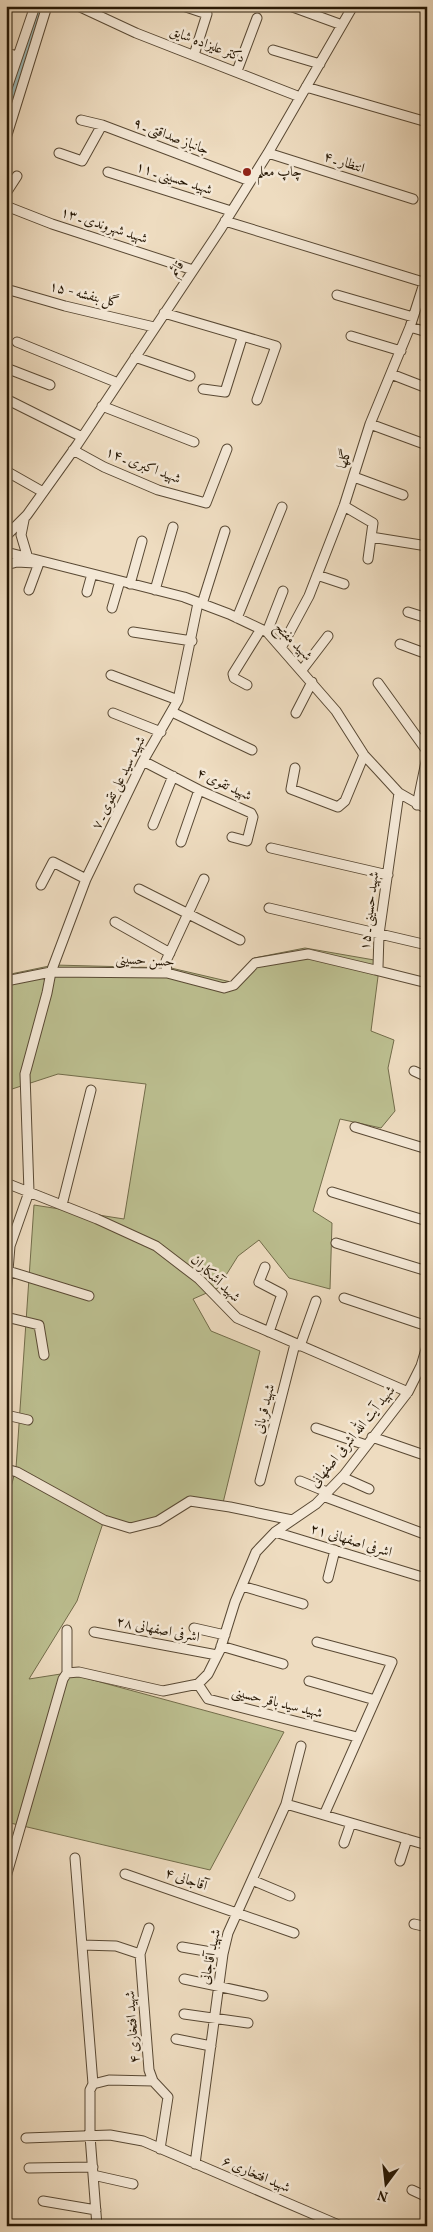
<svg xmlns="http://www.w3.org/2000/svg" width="433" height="2232" font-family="Vollkorn,Amiri,serif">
  <rect width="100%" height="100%" fill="#eedcc0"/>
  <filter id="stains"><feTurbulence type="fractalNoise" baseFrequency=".004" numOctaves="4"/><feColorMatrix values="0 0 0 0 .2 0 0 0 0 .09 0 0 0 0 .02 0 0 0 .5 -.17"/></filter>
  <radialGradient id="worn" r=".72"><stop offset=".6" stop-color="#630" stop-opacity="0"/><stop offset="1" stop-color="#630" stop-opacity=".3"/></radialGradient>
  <path fill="#bcbf90" stroke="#726c4a" d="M305 948 380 961 371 1031 394 1040 388 1068 395 1111 381 1128 340 1119 313 1211 332 1223 330 1289 289 1278 259 1240 238 1256 218 1288 193 1299 211 1331 260 1351 222 1507 190 1501 163 1519 130 1528 104 1520 77 1601 29 1679 67 1673 284 1732 210 1870 6 1822V1506L16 1468 34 1205 124 1219 146 1084 58 1074 6 1091V975L54 965 171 968 231 982 254 958Z"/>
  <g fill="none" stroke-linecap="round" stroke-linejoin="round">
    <path stroke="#9cbaba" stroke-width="9" d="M6 111 40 6"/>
    <g stroke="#594934" stroke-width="11">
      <path id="minor" d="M78 6 136 33 300 97
        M183 6 207 14 194 55
        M290 6 342 25
        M273 50 320 64
        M6 53 18 56
        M237 71 257 18
        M306 87 427 122
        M6 91 35 6
        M81 120 102 125 250 181
        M6 138 47 6
        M59 153 82 161 102 125
        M268 153 413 199
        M108 172 231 211
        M6 193 17 176
        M6 206 52 224 193 270
        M225 221 423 282
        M6 289 65 306 154 327
        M337 295 413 317
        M164 313 276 346 257 400
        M410 327 427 332
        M351 336 401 351
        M17 342 118 383
        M135 357 190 376
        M6 368 50 385
        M391 374 427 388
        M203 389 225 392 242 338
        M6 399 82 437
        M102 406 194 442
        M370 424 427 445
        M73 450 104 467 158 490 206 503 227 449
        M6 471 43 492
        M354 477 403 495
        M344 506 373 523 368 559
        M24 520 21 535 27 555
        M6 536 27 515 77 445 220 230 268 153 353 6
        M371 537 427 546
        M6 552 184 597 229 614 267 632 336 711 364 755 377 769 399 793 427 809
        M6 565 17 562 35 563
        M317 575 344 584
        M130 584 142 541
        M29 590 39 563
        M155 590 173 527
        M87 592 92 574
        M202 604 225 531
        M112 608 120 581
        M408 612 427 618
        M237 618 282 507
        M133 632 192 641
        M267 632 283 591
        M400 644 427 654
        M281 648 309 596 344 506 370 424 410 327 427 274
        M302 670 328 636
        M111 675 178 700
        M378 683 427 751
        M247 685 234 678 233 674 261 629
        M172 712 252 750
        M113 713 161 732
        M296 713 312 682
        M143 761 199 790 251 813 253 817 247 841 232 837
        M295 768 291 789 338 807 345 801 364 755
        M417 805 427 757
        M153 825 173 776
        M181 842 199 790
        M271 848 388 875
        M41 885 53 862 86 879
        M139 889 240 940
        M269 908 427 945
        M115 922 170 953
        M375 970 427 983
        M167 973 166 961 204 879
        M6 981 51 972 167 973 224 988 234 985 255 963 308 954 375 970 378 967 379 934 399 793
        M414 1071 427 1077
        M355 1127 427 1149
        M6 1134V1138
        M6 1183 97 1219 156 1246 199 1279 237 1318 408 1392
        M332 1192 427 1221
        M62 1205 91 1090
        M336 1243 427 1271
        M265 1267 259 1282 282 1294 269 1332
        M8 1271 89 1296
        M6 1295 10 1246 29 1192 25 1074 47 993 51 972 86 879 143 761 178 700 198 603
        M344 1298 427 1326
        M6 1317 39 1325 44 1355
        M300 1346 316 1301
        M6 1415 28 1420
        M316 1428 366 1445
        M372 1437 427 1456
        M6 1469 17 1472 104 1520 130 1528 158 1521 190 1501 230 1507 292 1520
        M342 1477 369 1489
        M260 1481 295 1344
        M300 1481 327 1492
        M323 1496 427 1535
        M275 1532 419 1576
        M328 1578 335 1550
        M242 1586 303 1604
        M194 1628 225 1635
        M94 1632 217 1655
        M317 1642 392 1662 324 1815
        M221 1646 283 1664
        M67 1673V1630
        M309 1681 375 1700
        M198 1684 208 1674 220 1650 235 1602 256 1552 275 1532 316 1504 344 1475 408 1392 421 1366 427 1346
        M198 1684 208 1699 357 1737
        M286 1804 301 1746
        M344 1843 351 1823
        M75 1858 93 2084 90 2090V2136L97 2226
        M400 1861 407 1839
        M125 1874 294 1933
        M6 1877 63 1679 67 1673 79 1672 163 1691 198 1684
        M252 1880 290 1896
        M414 1924 427 1927
        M149 1928 140 1954 149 2070 153 2081 168 2097 160 2149
        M82 1945 116 1946 140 1954
        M182 1947 223 1954
        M184 1979 263 1996
        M184 2014 248 2023
        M176 2039 211 2046
        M93 2084 109 2080 153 2081
        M26 2138 110 2135 143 2141 341 2226
        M195 2164 223 1954 228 1933 286 1804 427 1845
        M29 2168 93 2167
        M93 2175 133 2184
        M412 2190 427 2197
        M43 2201 96 2210"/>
    </g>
    <use href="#minor" stroke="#f4e8d6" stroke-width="9"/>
  </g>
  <circle fill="#8f2418" stroke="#f4e8d6" stroke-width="2" cx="247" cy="172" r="5"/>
  <g text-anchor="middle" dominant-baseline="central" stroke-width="5" stroke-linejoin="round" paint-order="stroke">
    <g font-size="14" fill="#271805" stroke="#f4e8d6">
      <text transform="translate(207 45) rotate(21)">دکتر علیزاده شایق</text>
      <text transform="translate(171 137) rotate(21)">جانباز صداقتی ـ ۹</text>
      <text transform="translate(344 163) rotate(18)">انتظار ـ ۴</text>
      <text transform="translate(174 179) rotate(18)">شهید حسینی ـ ۱۱</text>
      <text transform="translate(104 226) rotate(18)">شهید شهروندی ـ ۱۳</text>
      <text transform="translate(177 269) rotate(-56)">قائم</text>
      <text transform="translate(84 295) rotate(14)">گل بنفشه - ۱۵</text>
      <text transform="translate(345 459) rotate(-73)">گلها</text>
      <text transform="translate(143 466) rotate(21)">شهید اکبری ـ ۱۴</text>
      <text transform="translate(293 642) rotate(46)">شهید مفتح</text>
      <text transform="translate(119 783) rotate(-63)">شهید سید علی تقوی ـ ۷</text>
      <text transform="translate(224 785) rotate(25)">شهید تقوی ۴</text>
      <text transform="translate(370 911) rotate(-83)">شهید حسینی ـ ۱۵</text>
      <text transform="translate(145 961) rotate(3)">حسن حسینی</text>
      <text transform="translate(215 1279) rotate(43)">شهید آشکاران</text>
      <text transform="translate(265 1409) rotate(-76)">شهید قربانی</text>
      <text transform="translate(353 1437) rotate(-51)">شهید آیت الله اشرفی اصفهانی</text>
      <text transform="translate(351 1541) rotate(17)">اشرفی اصفهانی ۲۱</text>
      <text transform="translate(158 1630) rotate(11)">اشرفی اصفهانی ۲۸</text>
      <text transform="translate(277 1703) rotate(14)">شهید سید باقر حسینی</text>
      <text transform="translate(186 1880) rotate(19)">آقاجانی ۴</text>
      <text transform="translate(211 1957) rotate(-78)">شهید آقاجانی</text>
      <text transform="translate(133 2027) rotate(-94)">شهید افتخاری ۴</text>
      <text transform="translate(256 2175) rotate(23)">شهید افتخاری ۶</text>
    </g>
    <g font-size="14" fill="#271805" stroke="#f4e8d6" text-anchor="start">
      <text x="257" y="172">چاپ معلم</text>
    </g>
  </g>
  <rect width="433" height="2232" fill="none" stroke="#eedcc0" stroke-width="25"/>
  <rect x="8" y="8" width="418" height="2217" fill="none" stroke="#271805" stroke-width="2.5"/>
  <rect x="12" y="12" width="408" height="2207" fill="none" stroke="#271805"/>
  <g transform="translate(386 2184) rotate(195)" stroke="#f4e8d6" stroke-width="4" paint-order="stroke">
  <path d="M0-4L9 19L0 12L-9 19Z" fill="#271805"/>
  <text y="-8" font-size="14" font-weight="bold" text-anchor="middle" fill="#271805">N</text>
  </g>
  <rect width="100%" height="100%" filter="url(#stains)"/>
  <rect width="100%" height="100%" fill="url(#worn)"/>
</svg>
